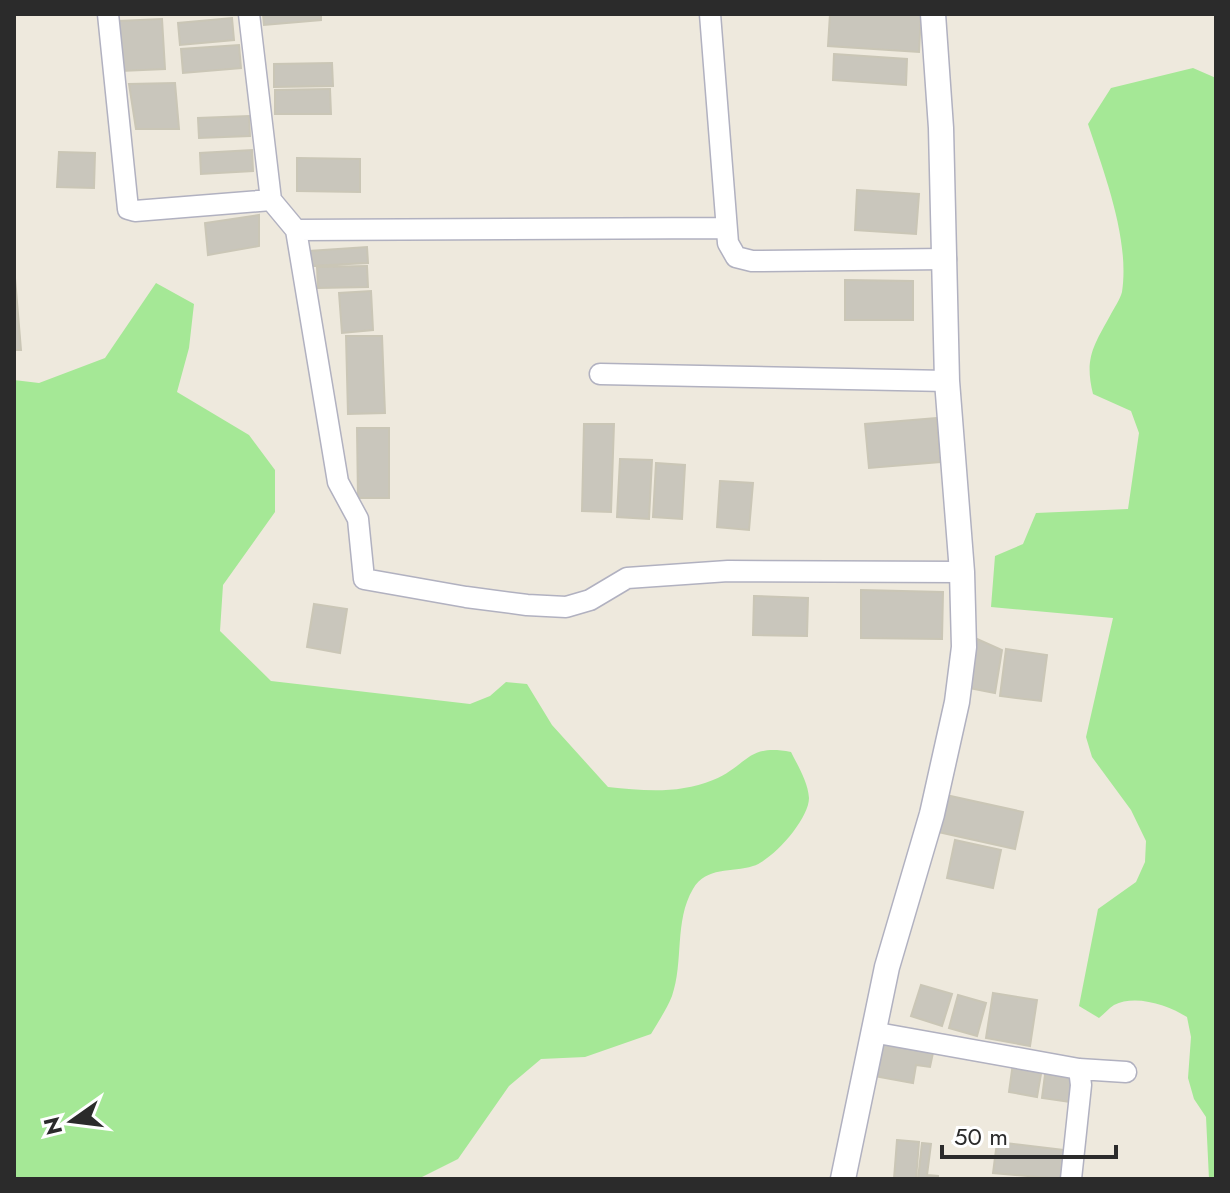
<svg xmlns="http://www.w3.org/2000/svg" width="1230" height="1193" font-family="Jost,sans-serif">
  <rect width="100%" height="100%" fill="#eee9dd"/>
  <path fill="#a5e896" d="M1193 68 1216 78V1179H1209L1206 1117 1194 1099 1188 1078 1191 1037 1187 1017C1168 1005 1135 994 1114 1005 1109 1008 1104 1014 1099 1018L1079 1006 1098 909 1136 882 1145 862 1146 841 1131 810 1092 757 1086 737 1113 618 991 607 995 556 1023 544 1036 513 1128 509 1139 433 1131 411 1093 394C1084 358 1094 345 1111 314 1115 307 1120 299 1122 292 1130 239 1104 173 1088 124L1111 88Z
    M156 283 194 304 189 348 177 392 249 435 275 470V512L223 585 220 631 271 681 470 704 490 696 506 682 527 684 552 725 608 787C645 791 678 794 713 780 748 766 746 743 791 752 798 766 808 782 809 798 809 819 773 860 753 866 732 873 706 866 693 889 674 921 684 962 672 996 667 1009 658 1022 651 1034L585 1057 541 1059 509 1086 458 1159 418 1179H14V380L39 383 105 358Z"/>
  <path fill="#c9c6bc" stroke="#cac6b6" stroke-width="2" d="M263 14H321V20L264 25Z
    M830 14H921L919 52 828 46Z
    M232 18 234 40 180 45 178 23Z
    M162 19 165 69 121 71 118 21Z
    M239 45 241 68 183 73 181 49Z
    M834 54 907 59 906 85 833 80Z
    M332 63 333 86 274 87V64Z
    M175 83 179 129H136L129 84Z
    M330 89 331 114H275V90Z
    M249 116 250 136 199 138 198 118Z
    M252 150 253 171 201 174 200 153Z
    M59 152 95 153 94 188 57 187Z
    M297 158 360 159V192L297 191Z
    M857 190 919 194 916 234 855 230Z
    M259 215V246L208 255 205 223Z
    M367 247 368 263 309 266V251Z
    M14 266 21 350H14Z
    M367 266 368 287 318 288 317 267Z
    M845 280 913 281V320H845Z
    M371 291 373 330 342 333 339 293Z
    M346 336H382L385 413 348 414Z
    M936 418 940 462 869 468 865 424Z
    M584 424H614L611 512 582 511Z
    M357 428H389V498H358Z
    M620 459 652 460 649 519 617 517Z
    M656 463 685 465 682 519 653 517Z
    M720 481 753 483 749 530 717 527Z
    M861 590 943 592 942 639 861 638Z
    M754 596 808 598 807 636 753 635Z
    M314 604 347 609 340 653 307 647Z
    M977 639 1002 650 995 693 969 688Z
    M1006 649 1047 655 1041 701 1000 696Z
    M946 795 1023 812 1015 849 938 832Z
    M955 840 1001 850 993 888 947 878Z
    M921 985 952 994 942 1026 911 1016Z
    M993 993 1037 1000 1030 1046 986 1038Z
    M958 995 986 1003 977 1036 949 1028Z
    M881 1038 934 1048 930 1067 916 1065 913 1083 874 1076Z
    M1013 1063 1042 1068 1037 1097 1009 1092Z
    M1046 1067 1075 1071 1071 1102 1042 1098Z
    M897 1140 919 1142 916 1179H894Z
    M997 1142 1065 1150 1061 1179 993 1173Z
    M922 1143 931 1144 927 1175 938 1176V1179H918Z"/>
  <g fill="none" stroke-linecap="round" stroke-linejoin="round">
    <g stroke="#b1b1c0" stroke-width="23">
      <path id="minor" d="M108 14 128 209 135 211 271 200
        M249 14 271 200 296 230 338 482 358 519 364 579 466 597 527 605 566 607 590 600 627 578 728 571 962 572
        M710 14 728 243 736 257 752 261 946 259
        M296 230 726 228
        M600 374 947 381
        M872 1032 1079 1069 1126 1072
        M1071 1179 1081 1085 1079 1069"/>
    </g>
    <g stroke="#b1b1c0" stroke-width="27">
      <path id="tertiary" d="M843 1179 887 967 932 814 957 702 964 647 962 572 947 381 941 128 933 14"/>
    </g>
    <use href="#minor" stroke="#fff" stroke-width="20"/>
    <use href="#tertiary" stroke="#fff" stroke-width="24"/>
  </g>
  <rect width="1230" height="1193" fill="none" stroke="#2b2b2b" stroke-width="32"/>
  <g transform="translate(72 1121) rotate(256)" stroke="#ffffff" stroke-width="6" paint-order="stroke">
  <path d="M0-6L14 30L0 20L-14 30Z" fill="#2b2b2b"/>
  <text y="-12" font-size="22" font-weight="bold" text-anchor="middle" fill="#2b2b2b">N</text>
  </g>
  <path d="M942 1145v12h174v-12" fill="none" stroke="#2b2b2b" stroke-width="4"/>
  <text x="954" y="1145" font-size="24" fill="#2b2b2b" stroke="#ffffff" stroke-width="6" paint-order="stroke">50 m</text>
</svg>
